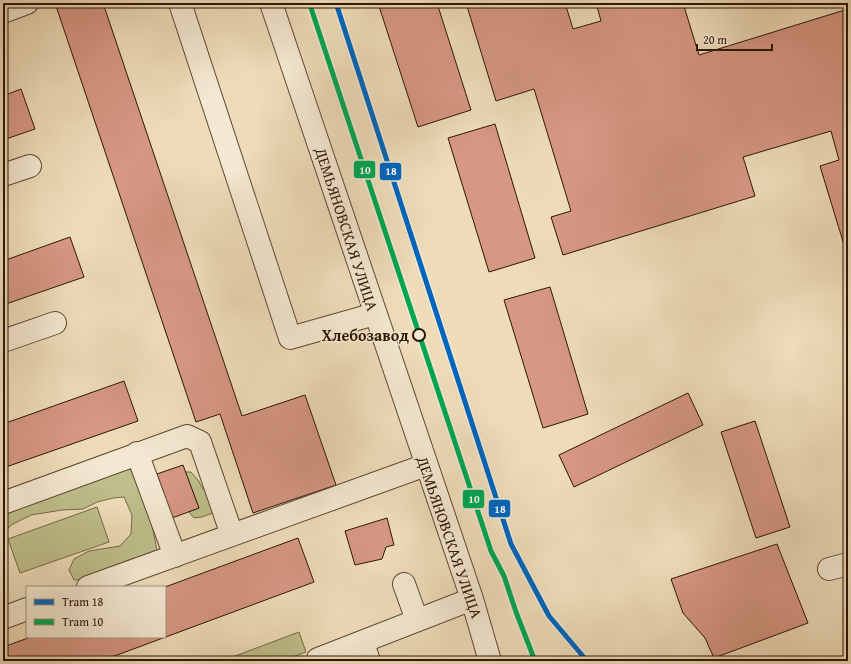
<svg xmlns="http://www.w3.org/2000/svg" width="851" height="664" font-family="'Gentium Book Plus',serif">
  <rect width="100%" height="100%" fill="#eedcb9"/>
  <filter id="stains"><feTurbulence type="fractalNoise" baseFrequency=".005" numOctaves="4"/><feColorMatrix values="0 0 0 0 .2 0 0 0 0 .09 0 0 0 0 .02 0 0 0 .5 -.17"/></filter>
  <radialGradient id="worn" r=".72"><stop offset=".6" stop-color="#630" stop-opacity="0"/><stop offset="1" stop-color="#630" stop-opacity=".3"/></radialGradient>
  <path fill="#bebf8b" stroke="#766a48" d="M128 466 135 476 152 525 157 550 150 555 129 560 85 580H74L69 570 74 559 89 551 120 546 131 534 132 515 124 497 113 498 97 502 83 509 62 510 31 515 11 525 3 534V513Z
    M185 472H191L198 480 203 489 211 495 213 513 202 517 194 518 189 512 199 508Z
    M97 507 109 542 20 573 8 539Z
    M299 632 306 652 282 661H222Z"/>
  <path fill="#d69783" stroke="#2d1605" d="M55 3H103L242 416 305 395 336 485 253 513 220 414 196 422Z
    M378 3H437L471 110 418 127Z
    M466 3H565L573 29 601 21 596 3H683L699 55 848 9V258L820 166 839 160 831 131 743 157 755 196 563 255 551 217 571 211 534 89 496 101Z
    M21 89 35 129 3 140V96Z
    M495 124 535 258 489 272 448 138Z
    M70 237 84 277 3 305V261Z
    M550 287 588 414 543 428 504 300Z
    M124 381 138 421 3 468V424Z
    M688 393 703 425 574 487 559 455Z
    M755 421 790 527 756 538 721 432Z
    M183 465 199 508 172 518 157 474Z
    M387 518 394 545 386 547 382 559 355 565 345 531Z
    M298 538 314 582 101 661H3V647L31 637H165V587Z
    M777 544 808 623 714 658 705 638 683 613 671 579Z"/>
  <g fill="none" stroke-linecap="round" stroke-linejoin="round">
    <g stroke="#5d4832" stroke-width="24">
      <path id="minor" d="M180 3 290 338 375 314
        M271 3 472 599 490 661
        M3 12 27 3
        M3 175 30 166
        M3 341 55 323
        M137 453 175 556
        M3 503 187 436 200 442 232 535
        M829 569 848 564
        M404 584 417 620
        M88 587 426 465
        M3 618 27 609
        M363 642 369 661
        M318 661V659L472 599"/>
    </g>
    <use href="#minor" stroke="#f4e8d2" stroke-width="22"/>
    <g stroke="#f4e8d2" stroke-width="8">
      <path id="tram-1" d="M336 3 511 544 549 616 587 661"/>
    </g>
    <g stroke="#f4e8d2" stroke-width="8">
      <path id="tram-2" d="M310 5 491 551 504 576 516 612 535 661"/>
    </g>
    <use href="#tram-1" stroke="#0065bd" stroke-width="5"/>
    <use href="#tram-2" stroke="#00a651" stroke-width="5"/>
  </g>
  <circle fill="#f4e8d2" stroke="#2d1605" stroke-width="2" cx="419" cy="335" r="6"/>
  <g text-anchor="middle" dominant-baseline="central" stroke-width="3" stroke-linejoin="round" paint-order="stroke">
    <g font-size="16" fill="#2d1605" stroke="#f4e8d2">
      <text transform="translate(347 229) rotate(72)">ДЕМЬЯНОВСКАЯ УЛИЦА</text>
      <text transform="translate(450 537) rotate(71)">ДЕМЬЯНОВСКАЯ УЛИЦА</text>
    </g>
    <g font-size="16" font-weight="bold" fill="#2d1605" stroke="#f4e8d2" text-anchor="end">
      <text x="409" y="335">Хлебозавод</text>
    </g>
  </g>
  <g stroke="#f4e8d2" stroke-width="1.5">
    <rect x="353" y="160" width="23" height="19" rx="4" fill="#00a651"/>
    <rect x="379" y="162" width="23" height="19" rx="4" fill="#0065bd"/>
    <rect x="462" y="489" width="23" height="20" rx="4" fill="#00a651"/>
    <rect x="488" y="499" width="23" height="19" rx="4" fill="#0065bd"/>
  </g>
  <g font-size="11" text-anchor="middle" font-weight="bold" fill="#fff">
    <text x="365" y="174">10</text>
    <text x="391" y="175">18</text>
    <text x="474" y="503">10</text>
    <text x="500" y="513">18</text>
  </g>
  <rect width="851" height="664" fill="none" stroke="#eedcb9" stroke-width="16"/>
  <rect x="4" y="4" width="843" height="656" fill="none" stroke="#2d1605" stroke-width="2"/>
  <rect x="8" y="8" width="835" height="648" fill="none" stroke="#2d1605"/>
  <rect x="26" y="586" width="140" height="52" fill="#f4e8d2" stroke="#a49480"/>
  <rect x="34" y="599" width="20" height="6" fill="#0065bd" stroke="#a49480"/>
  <text x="62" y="606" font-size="12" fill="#2d1605">Tram 18</text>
  <rect x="34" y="619" width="20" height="6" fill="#00a651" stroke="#a49480"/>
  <text x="62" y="626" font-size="12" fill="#2d1605">Tram 10</text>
  <path d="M697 44v6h75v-6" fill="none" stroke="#2d1605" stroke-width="2"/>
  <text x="703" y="44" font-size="12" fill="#2d1605" stroke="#f4e8d2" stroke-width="3" paint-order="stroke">20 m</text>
  <rect width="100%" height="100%" filter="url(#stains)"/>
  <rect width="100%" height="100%" fill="url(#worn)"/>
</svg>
